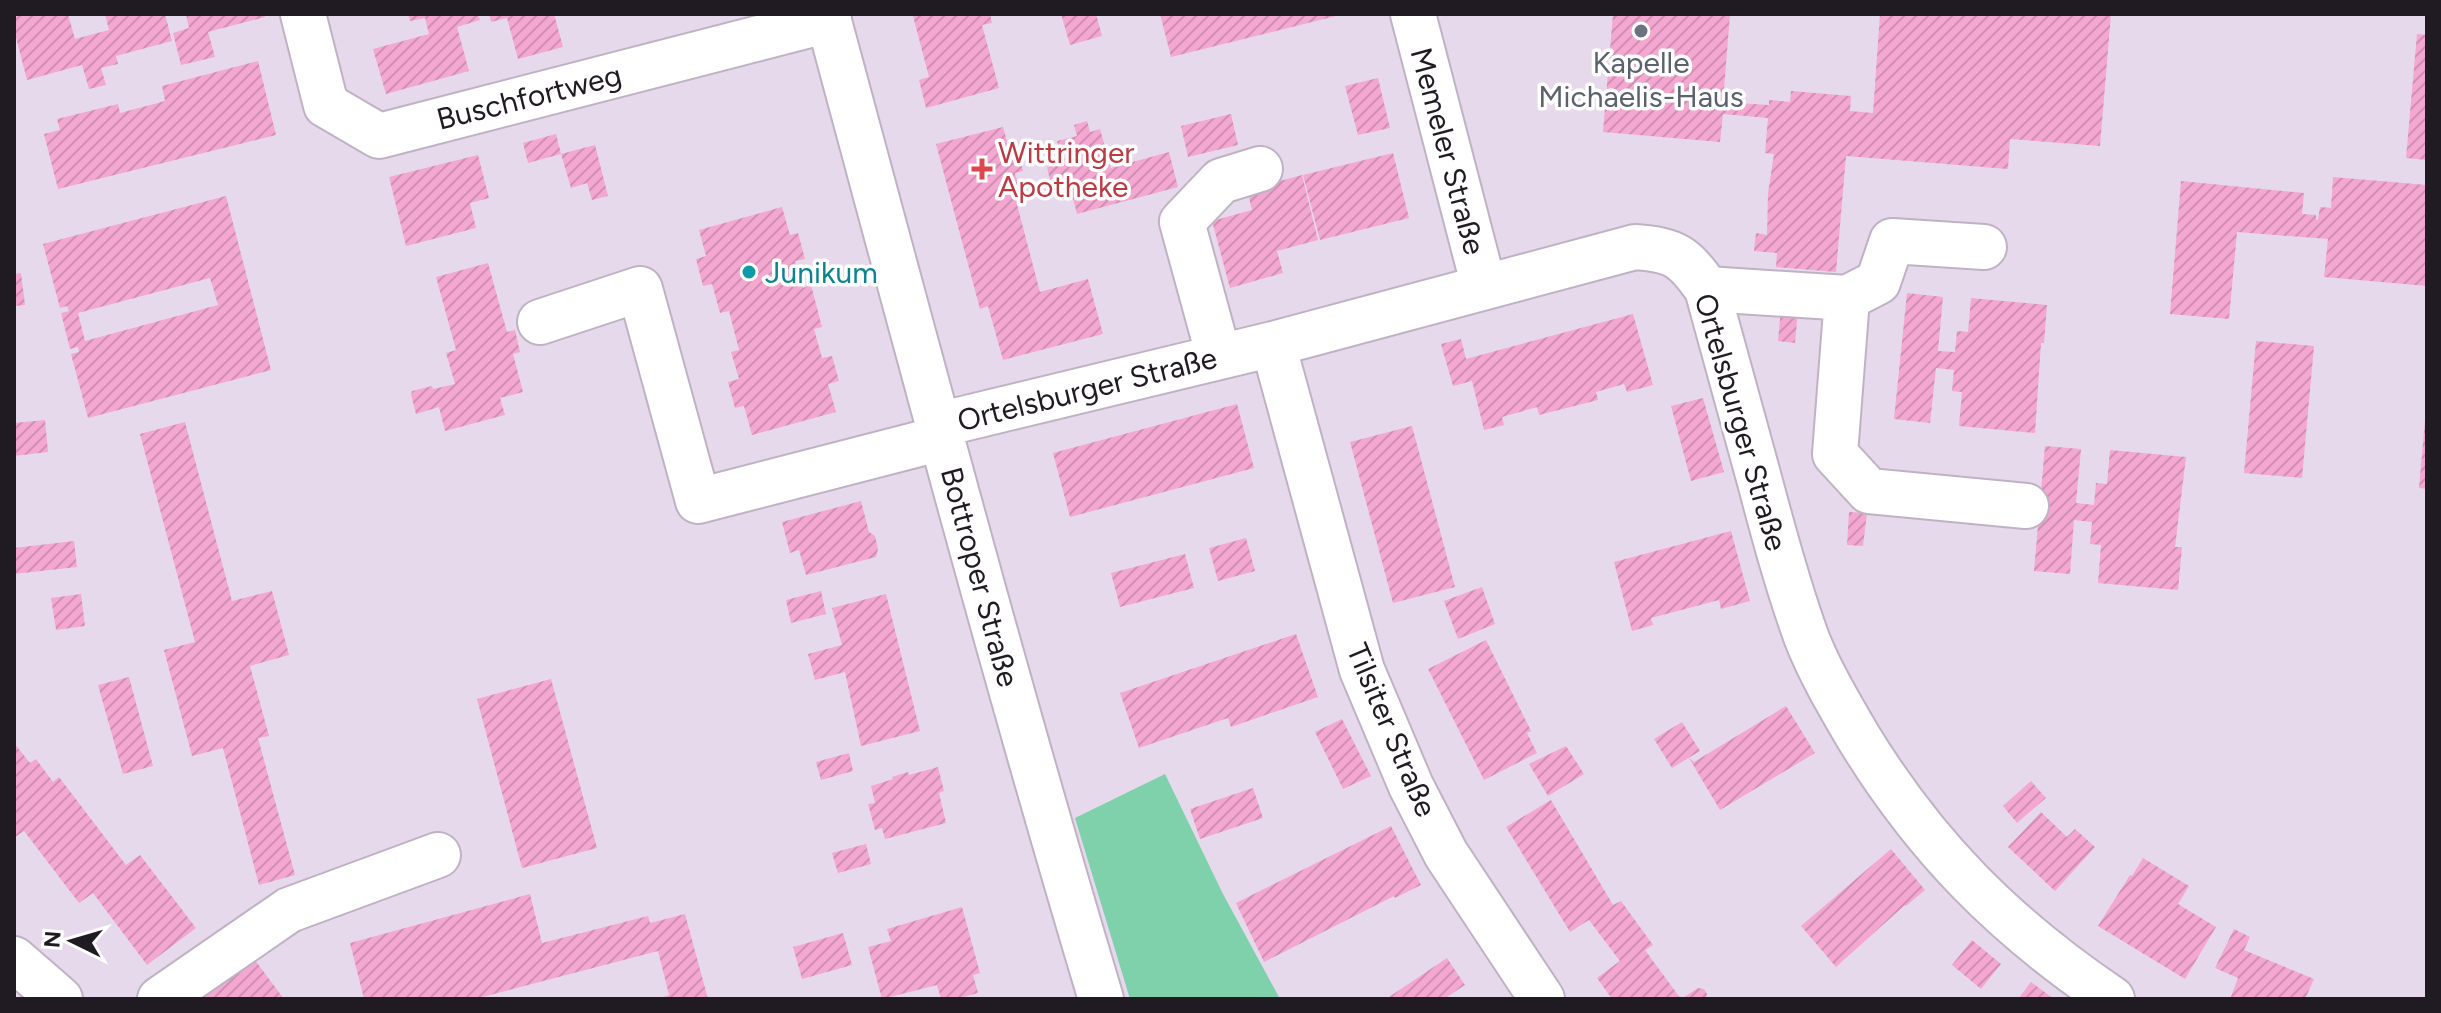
<svg xmlns="http://www.w3.org/2000/svg" width="2441" height="1013" font-family="Figtree,sans-serif">
  <defs>
    <pattern id="building-hatch" width="6" height="6" patternUnits="userSpaceOnUse" patternTransform="scale(2)"><rect width="6" height="6" fill="#f4a7d1"/><path d="M-1 1l2-2M0 6l6-6M5 7l2-2" fill="none" stroke="#d18fb3"/></pattern>
  </defs>
  <rect width="100%" height="100%" fill="#e7d9ec"/>
  <path fill="#7ed1ab" d="M1165 774 1223 894 1280 999H1130L1075 818Z"/>
  <path fill="url(#building-hatch)" fill-rule="evenodd" d="M14 14H68L75 39 109 30 105 14H165L172 41 116 56 118 64 101 68 106 85 89 89 82 65 27 80 14 30Z
    M186 14H264L265 17 208 32 215 57 181 65 173 33 189 28Z
    M408 14H478L480 20 457 27 469 71 386 94 373 49 429 34 425 18 410 21Z
    M489 14H554L563 47 518 59 507 18 491 22Z
    M920 14H990L992 23 982 25 999 88 926 108 919 80 929 77 913 16Z
    M1061 14H1096L1102 36 1070 45Z
    M1160 14H1340V15L1171 57Z
    M1613 14H1730L1723 102 1769 105V100L1790 102 1791 91 1851 96 1850 111 1873 113 1880 14H2111L2100 146 2010 139 2008 169 1846 156 1836 272 1776 267 1777 253 1754 251 1756 233 1767 235 1768 193 1774 154 1765 153 1768 118 1723 114 1720 142 1603 132Z
    M2417 34 2427 35V160L2406 158Z
    M258 61 276 135 58 189 44 134 60 130 57 119 118 104 120 113 165 101 162 86Z
    M1378 78 1390 128 1358 135 1345 86Z
    M1231 114 1238 145 1188 157 1181 126Z
    M1087 121 1090 132 1100 129 1111 168 1169 152 1178 187 1077 214 1068 179 1051 184 1047 167 1062 164 1057 141 1077 136 1074 125Z
    M1003 127 1008 145 1016 143 1023 171 1015 173 1020 192 1014 193 1040 292 1088 279 1103 334 1003 360 988 306 980 309 936 144Z
    M556 134 561 154 528 163 523 143Z
    M595 145 608 196 592 200 587 183 571 188 561 154Z
    M1393 153 1409 218 1320 240 1303 175Z
    M478 155 489 198 470 203 476 228 406 246 389 177Z
    M1302 175 1318 240 1277 251 1283 273 1230 288 1212 221 1252 210 1247 190Z
    M2333 177 2427 185V286L2324 277 2328 239 2237 232 2229 319 2170 314 2181 181 2304 193 2302 214 2316 215V219L2318 220 2320 207 2331 208Z
    M226 196 271 370 88 418 71 354 79 352 78 347 70 349 61 313 69 311 67 306 60 308 43 244ZM210 278 218 305 85 341 78 313Z
    M782 207 790 235 798 233 805 259 795 261 803 288 811 285 822 327 814 329 822 358 832 356 839 381 828 384 836 412 752 435 744 406 735 408 728 382 739 379 731 352 739 350 729 311 720 313 712 284 703 286 696 259 706 256 699 230Z
    M488 263 507 332 515 330 520 352 513 354 523 392 500 398 505 415 445 431 439 407 416 414 411 395 412 391 432 386 433 389 455 384 446 353 456 350 436 277Z
    M21 273 25 305 14 306V274Z
    M1907 293 1943 297 1938 351 1955 352 1957 331 1968 332 1971 298 2047 305 2044 343H2041L2035 433 1959 426 1962 392 1952 391 1954 370 1936 368 1930 423 1894 419Z
    M1781 308 1798 310 1795 343 1778 341Z
    M1633 314 1653 385 1627 392 1624 384 1596 392 1598 400 1539 415 1537 407 1502 417 1504 425 1484 430 1472 381 1453 386 1441 344 1461 339 1466 359Z
    M2256 341 2314 346 2302 478 2244 473Z
    M1703 398 1724 472 1691 481 1671 406Z
    M1237 404 1254 468 1070 517 1053 453Z
    M45 420 48 452 14 456V423Z
    M2425 420H2427V489L2419 488Z
    M185 422 232 601 272 591 289 655 250 666 269 736 258 738 295 875 259 885 223 748 192 756 164 650 195 642 140 434Z
    M1412 426 1455 587 1393 603 1350 442Z
    M2045 446 2081 449 2076 503 2094 505 2096 483 2107 484 2110 450 2186 457 2175 547H2182L2178 590 2098 583 2101 545 2090 544 2092 522 2074 520 2070 574 2034 571Z
    M861 501 869 532 875 536 878 549 876 557 806 575 799 550 790 553 782 522Z
    M1849 512 1867 513 1863 546 1847 545Z
    M1731 531 1750 601 1721 609 1719 600 1651 618 1653 625 1632 631 1614 562Z
    M1246 538 1255 571 1218 581 1209 548Z
    M74 541 77 567 14 574V548Z
    M1185 554 1194 588 1120 607 1111 573Z
    M1482 587 1495 624 1458 639 1444 601Z
    M821 591 826 614 791 623 786 600Z
    M81 594 85 626 56 630 51 598Z
    M886 594 920 731 861 746 845 672 815 680 808 654 842 645 832 608Z
    M1296 634 1318 697 1231 727 1228 718 1139 748 1120 693Z
    M1486 640 1531 731 1527 733 1537 753 1484 780 1428 669Z
    M129 677 153 766 123 774 98 685Z
    M551 679 597 848 522 868 477 699Z
    M1786 706 1815 753 1720 810 1689 758 1694 762Z
    M1342 719 1371 776 1343 789 1315 732Z
    M1682 722 1700 751 1672 768 1654 739Z
    M14 743 30 763 36 759 53 782 59 777 126 865 140 855 196 928 147 965 93 893 79 903 24 831 14 838Z
    M1566 746 1584 774 1548 796 1529 764Z
    M849 753 853 771 821 780 816 762Z
    M938 767 944 791 939 793 946 823 885 839 882 828 875 830 868 804 875 803 871 786 893 779 892 777 908 772 909 775Z
    M2031 781 2046 798 2017 823 2003 806Z
    M1253 788 1263 818 1200 839 1190 809Z
    M1551 800 1613 905 1621 901 1653 945 1645 950 1681 999H1612L1597 978 1620 961 1589 920 1570 932 1506 827Z
    M2041 812 2067 837 2075 829 2095 847 2055 891 2008 847Z
    M1391 826 1421 885 1395 898 1394 896 1264 962 1236 903Z
    M866 844 871 864 838 873 832 853Z
    M1891 849 1925 890 1906 906 1905 905 1836 967 1801 926Z
    M2143 858 2189 886 2178 904 2216 927 2185 979 2098 926 2130 875 2132 876Z
    M530 894 542 943 648 916 650 923 685 914 708 999H658L669 995 658 951 475 999H364L350 943Z
    M962 907 980 973 973 975 978 993 956 999H941L937 985 882 999 868 947 891 941 887 929Z
    M2234 929 2250 937 2244 950 2314 979 2305 999H2230L2238 978 2215 968Z
    M843 933 852 965 802 979 793 947Z
    M1972 940 2001 964 1981 989 1952 965Z
    M252 956 284 999H208L203 993Z
    M1447 958 1465 985 1444 999H1386Z
    M2031 982 2054 999H2018Z
    M1698 988 1704 989 1707 994 1706 999H1681Z"/>
  <g fill="none" stroke-linecap="round" stroke-linejoin="round">
    <g stroke="#bfb2c4" stroke-width="48">
      <path id="minor" d="M303 14 326 105 379 136 829 20
        M827 14C916 343 1003 673 1101 999
        M1413 14 1484 287
        M1707 289 1847 298 1878 282 1892 241 1984 247
        M1847 298 1835 454 1869 491 2026 506
        M540 322 640 289 698 501 942 438
        M1273 344 1362 670 1411 786 1446 854 1542 999
        M1219 357 1182 222 1221 181 1260 169
        M938 425 1273 344 1635 247C1675 250 1684 256 1707 289 1725 353 1742 418 1760 482 1774 535 1788 587 1807 639 1820 672 1839 704 1857 735 1925 847 2004 926 2112 999
        M160 999 289 910 438 855"/>
    </g>
    <g stroke="#bfb2c4" stroke-width="48">
      <path id="major" d="M14 959 60 999"/>
    </g>
    <use href="#minor" stroke="#fff" stroke-width="44"/>
    <use href="#major" stroke="#fff" stroke-width="44"/>
  </g>
  <circle fill="#6b7280" stroke="#fff" stroke-width="3" cx="1641" cy="31" r="8"/>
  <path fill="#e0444e" stroke="#fff" stroke-width="3" d="M978 157h8v8h8v8h-8v8h-8v-8h-8v-8h8z"/>
  <circle fill="#0f9aa8" stroke="#fff" stroke-width="3" cx="749" cy="272" r="8"/>
  <g text-anchor="middle" dominant-baseline="central" stroke-width="7" stroke-linejoin="round" paint-order="stroke">
    <g font-size="30" fill="#5b616d" stroke="#fff">
      <text x="1641" y="62">Kapelle<tspan x="1641" dy="34">Michaelis-Haus</tspan></text>
    </g>
    <g font-size="30" fill="#201b22" stroke="#fff">
      <text transform="translate(529 97) rotate(-14)">Buschfortweg</text>
      <text transform="translate(1448 151) rotate(75)">Memeler Straße</text>
      <text transform="translate(1087 389) rotate(-14)">Ortelsburger Straße</text>
      <text transform="translate(1741 422) rotate(74)">Ortelsburger Straße</text>
      <text transform="translate(980 577) rotate(75)">Bottroper Straße</text>
      <text transform="translate(1392 730) rotate(67)">Tilsiter Straße</text>
    </g>
    <g font-size="30" fill="#be3a42" stroke="#fff" text-anchor="start">
      <text x="998" y="152">Wittringer<tspan x="998" dy="34">Apotheke</tspan></text>
    </g>
    <g font-size="30" fill="#0d838f" stroke="#fff" text-anchor="start">
      <text x="765" y="272">Junikum</text>
    </g>
  </g>
  <rect width="2441" height="1013" fill="none" stroke="#201b22" stroke-width="32"/>
  <g transform="translate(72 941) rotate(275)" stroke="#ffffff" stroke-width="6" paint-order="stroke">
  <path d="M0-6L14 30L0 20L-14 30Z" fill="#201b22"/>
  <text y="-12" font-size="22" font-weight="bold" text-anchor="middle" fill="#201b22">N</text>
  </g>
</svg>
